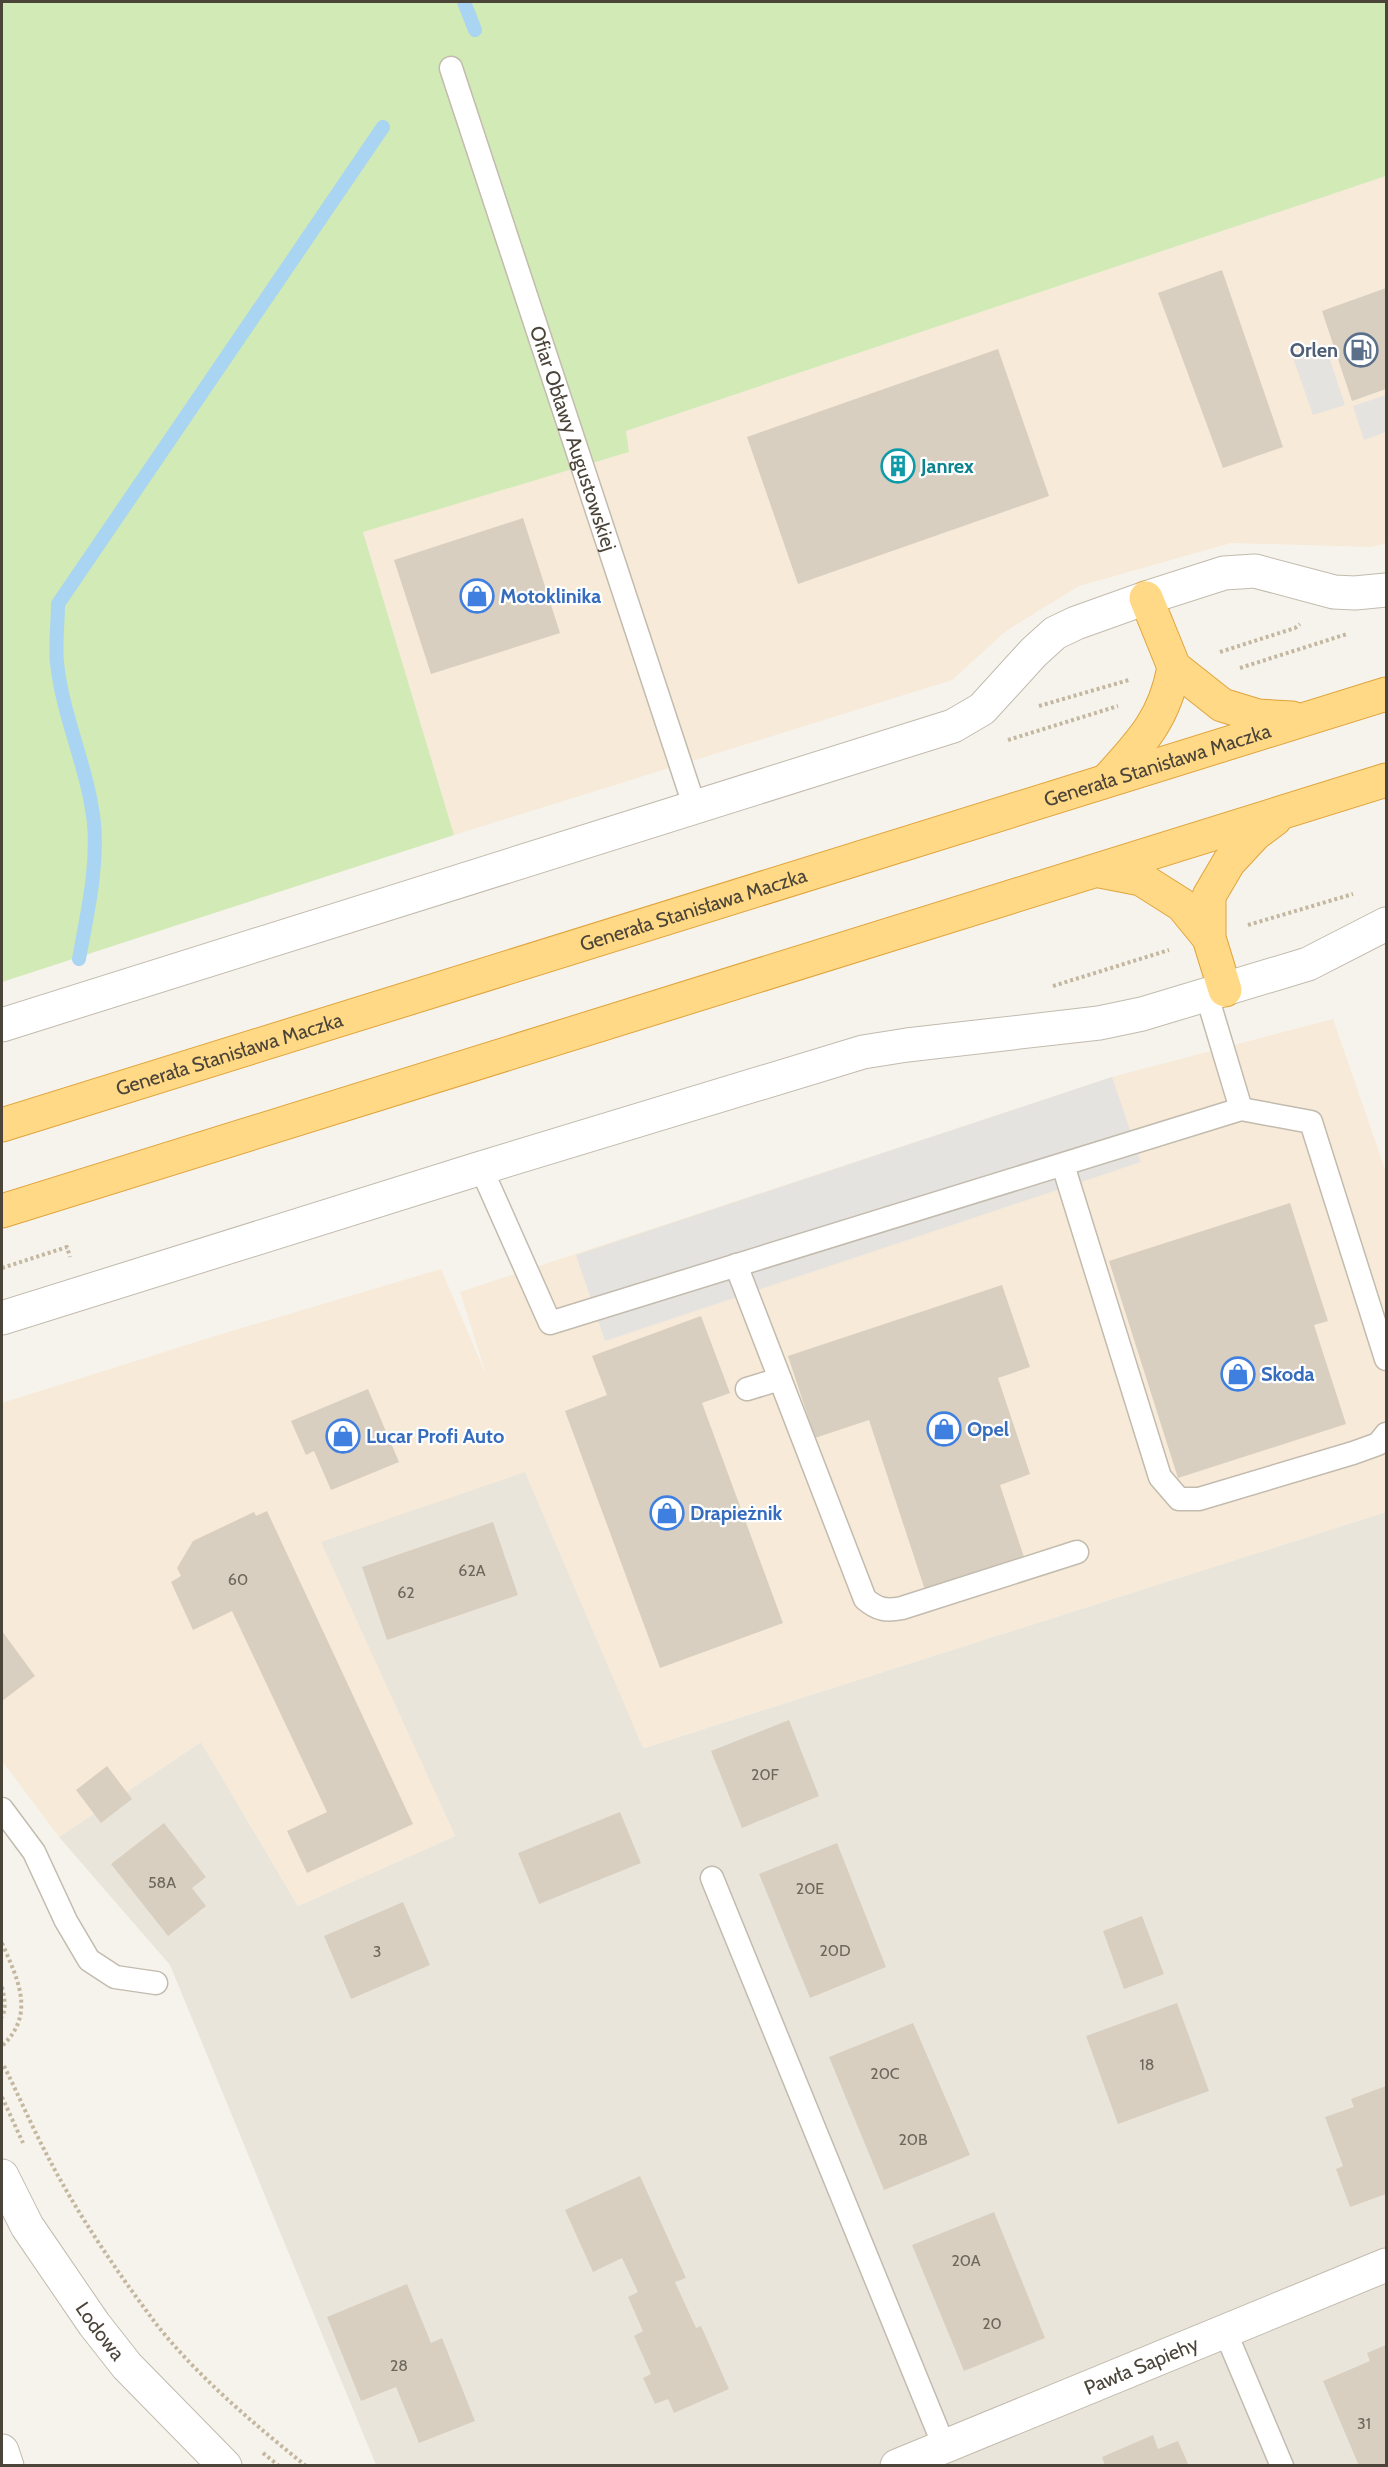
<svg xmlns="http://www.w3.org/2000/svg" width="1388" height="2467" font-family="Cabin,sans-serif">
  <rect width="100%" height="100%" fill="#f6f3ec"/>
  <path fill="#eae5da" d="M525 1471 644 1748 1386 1512V2465H376L170 1965 59 1837 201 1742 298 1906 455 1836 320 1542Z"/>
  <path fill="#f7ead8" d="M1386 176V543L1372 547 1231 543 1079 586 1006 631 952 680 454 835 363 532 629 452 626 431Z
    M1333 1019 1386 1172V1512L643 1748 525 1472 321 1542 455 1836 298 1906 201 1742 59 1837 2 1761V1403L215 1336 441 1269 487 1377 460 1292 1112 1077Z"/>
  <path fill="#d2eab5" d="M2 2H1386V176L626 431 629 452 363 532 454 835 2 982Z"/>
  <path fill="#e5e3e0" d="M1325 344 1345 405 1313 415 1292 355Z
    M1386 395V432L1364 440 1353 406Z
    M1112 1077 1141 1162 605 1341 576 1255Z"/>
  <g fill="none" stroke-linecap="round" stroke-linejoin="round">
    <path stroke="#a9d4f2" stroke-width="14" d="M464 2 475 30
      M79 959C87 914 98 869 94 823 88 768 63 718 57 663 55 644 58 623 58 604L383 127"/>
  </g>
  <path fill="#d8cfc1" d="M1222 270 1283 447 1223 468 1158 293Z
    M1386 288V389L1352 401 1322 311Z
    M998 349 1049 496 798 584 747 437Z
    M523 518 560 633 431 674 394 560Z
    M1290 1203 1328 1321 1314 1325 1346 1424 1178 1478 1109 1261Z
    M1002 1285 1030 1367 998 1378 1030 1474 1000 1485 1024 1557 925 1590 869 1420 815 1438 788 1356Z
    M701 1316 730 1393 702 1403 783 1623 660 1668 565 1411 607 1395 592 1356Z
    M368 1389 399 1462 331 1490 314 1451 306 1455 291 1421Z
    M267 1511 413 1824 307 1873 287 1831 327 1812 232 1611 193 1630 171 1582 181 1576 177 1568 193 1541 254 1512 256 1516Z
    M493 1522 518 1595 387 1640 362 1567Z
    M2 1631 35 1676 2 1701Z
    M789 1720 819 1796 742 1828 711 1751Z
    M107 1766 132 1799 101 1823 76 1790Z
    M620 1812 641 1863 539 1904 518 1853Z
    M164 1823 206 1877 192 1888 206 1906 168 1936 111 1864Z
    M837 1843 886 1967 810 1998 759 1874Z
    M403 1902 430 1965 351 1999 324 1936Z
    M1142 1916 1164 1974 1124 1989 1103 1931Z
    M1177 2003 1209 2091 1118 2124 1086 2036Z
    M913 2023 970 2155 884 2190 829 2057Z
    M1386 2086V2194L1350 2207 1336 2169 1343 2166 1325 2117 1354 2107 1351 2099Z
    M640 2176 686 2278 675 2282 696 2328 701 2326 729 2389 674 2413 668 2399 655 2404 643 2378 651 2374 634 2336 643 2331 628 2297 638 2292 622 2258 593 2272 565 2210Z
    M994 2212 1045 2338 964 2371 912 2245Z
    M407 2284 431 2343 442 2338 475 2421 419 2443 396 2387 361 2401 327 2317Z
    M1386 2345V2466H1359L1323 2381 1370 2361 1367 2353Z
    M1153 2435 1158 2449 1178 2441 1189 2466H1105L1102 2457Z"/>
  <g fill="none" stroke-linecap="round" stroke-linejoin="round">
    <g stroke="#c2bbae" stroke-width="25">
      <g id="service">
        <path id="s1" d="M451 68 695 808"/>
        <path d="M1241 1109 1311 1122 1386 1359"/>
        <path d="M1063 1165 1160 1477 1179 1499H1199L1353 1453 1378 1444 1386 1434"/>
        <path d="M481 1168 550 1323 1241 1109 1207 996"/>
        <path d="M736 1265 865 1599C878 1610 886 1611 902 1608L1077 1552"/>
        <path d="M747 1389 780 1379"/>
        <path d="M2 1809 34 1852 66 1921 89 1960 115 1977 156 1983"/>
        <path d="M712 1878 944 2446"/>
        <path d="M1225 2331 1282 2466"/>
      </g>
    </g>
    <g stroke="#c2bbae" stroke-width="35">
      <g id="minor">
        <path d="M2 1025 953 726 982 709 1034 652 1055 633 1076 623 1146 598 1224 573 1255 571 1334 592 1355 593 1386 590"/>
        <path d="M2 1318 481 1168 863 1052 907 1045 1099 1023 1142 1014 1308 964 1386 924"/>
        <path d="M2 2451 7 2466"/>
        <path id="s2" d="M897 2466 1386 2265"/>
      </g>
    </g>
    <g stroke="#c2bbae" stroke-width="35">
      <g id="tertiary">
        <path id="s3" d="M2 2176 27 2226 94 2324 127 2366 225 2466"/>
      </g>
    </g>
    <g stroke="#e0a43c" stroke-width="35">
      <g id="trunk">
        <path d="M1146 598 1174 667 1193 682 1222 705 1258 716 1292 718"/>
        <path d="M1108 779C1142 742 1165 718 1174 667"/>
        <path d="M1100 871 1141 879 1182 905 1209 938"/>
        <path d="M1225 990 1209 938V896L1229 862 1255 834 1275 819"/>
        <path id="s4" d="M2 1125 1386 694"/>
        <path d="M2 1211 1386 780"/>
      </g>
    </g>
    <path stroke="#c4b79f" stroke-width="4" stroke-dasharray="3 3" stroke-linecap="butt" d="M1220 652 1295 628 1300 624
      M1240 668 1347 634
      M1039 706 1129 680
      M1008 740 1118 706
      M1248 925 1353 894
      M1053 986 1169 950
      M2 1268 67 1247 70 1257
      M2 1943C18 1980 36 2014 2 2046
      M2 1987C4 1997 7 2007 2 2017
      M4 2066C19 2096 32 2127 48 2157 78 2215 117 2272 157 2325 198 2377 254 2424 306 2466
      M2 2097 23 2143
      M263 2453 279 2466"/>
    <use href="#service" stroke="#fff" stroke-width="22"/>
    <use href="#minor" stroke="#fff" stroke-width="33"/>
    <use href="#tertiary" stroke="#fff" stroke-width="33"/>
    <use href="#trunk" stroke="#ffd985" stroke-width="33"/>
  </g>
  <defs>
    <g id="fuel-ring" transform="scale(1.725)"><circle r="9.5" fill="#fff" stroke="#5c6f8a" stroke-width="1.5"/><path d="M-5.5-6h7V0h2V4h1.3V-2.5L3-4.5l.8-.8L6-3V5H2.5V1h-1V6h-7ZM-4.2-4.7v3.2H.2V-4.7Z" fill="#5c6f8a"/></g>
    <g id="building-ring" transform="scale(1.725)"><circle r="9.5" fill="#fff" stroke="#0f9aa8" stroke-width="1.5"/><path d="M-4-6H4V6H1V3H-1V6H-4ZM-2.5-4.3h1.7v1.8h-1.7ZM.8-4.3h1.7v1.8H.8ZM-2.5-1h1.7V.8h-1.7ZM.8-1h1.7V.8H.8Z" fill="#0f9aa8"/></g>
    <g id="shop-ring" transform="scale(1.725)"><circle r="9.5" fill="#fff" stroke="#3f7fe0" stroke-width="1.5"/><path d="M-5-2.5h2.3a2.7 3.5 0 0 1 5.4 0H5L5.5 6h-11ZM-1.5-2.5h3a1.5 2.3 0 0 0-3 0Z" fill="#3f7fe0"/></g>
  </defs>
  <g fill-rule="evenodd">
    <use href="#fuel-ring" x="1361" y="350"/>
    <use href="#building-ring" x="898" y="466"/>
    <use href="#shop-ring" x="477" y="596"/>
    <use href="#shop-ring" x="1238" y="1374"/>
    <use href="#shop-ring" x="944" y="1429"/>
    <use href="#shop-ring" x="343" y="1436"/>
    <use href="#shop-ring" x="667" y="1513"/>
  </g>
  <g text-anchor="middle" dominant-baseline="central" stroke-width="4.5" stroke-linejoin="round" paint-order="stroke">
    <g font-size="16" fill="#6e675b">
      <text x="472" y="1570">62A</text>
      <text x="238" y="1579">60</text>
      <text x="406" y="1592">62</text>
      <text x="765" y="1774">20F</text>
      <text x="162" y="1882">58A</text>
      <text x="810" y="1888">20E</text>
      <text x="835" y="1950">20D</text>
      <text x="377" y="1951">3</text>
      <text x="1147" y="2064">18</text>
      <text x="885" y="2073">20C</text>
      <text x="913" y="2139">20B</text>
      <text x="966" y="2260">20A</text>
      <text x="992" y="2323">20</text>
      <text x="399" y="2365">28</text>
      <text x="1364" y="2423">31</text>
    </g>
    <g font-size="20" font-weight="bold" fill="#4e5e75" stroke="#fff" text-anchor="end">
      <text x="1338" y="350">Orlen</text>
    </g>
    <g font-size="20" fill="#4b4439" stroke="#fff">
      <text stroke="none"><textPath href="#s1" startOffset="390">Ofiar Obławy Augustowskiej</textPath></text>
      <text stroke="none"><textPath href="#s4" startOffset="1210">Generała Stanisława Maczka</textPath></text>
      <text stroke="none"><textPath href="#s4" startOffset="724">Generała Stanisława Maczka</textPath></text>
      <text stroke="none"><textPath href="#s4" startOffset="238">Generała Stanisława Maczka</textPath></text>
      <text stroke="none"><textPath href="#s3" startOffset="184">Lodowa</textPath></text>
      <text stroke="none"><textPath href="#s2" startOffset="264">Pawła Sapiehy</textPath></text>
    </g>
    <g font-size="20" font-weight="bold" fill="#0d838f" stroke="#fff" text-anchor="start">
      <text x="921" y="466">Janrex</text>
    </g>
    <g font-size="20" font-weight="bold" fill="#366cbe" stroke="#fff" text-anchor="start">
      <text x="500" y="596">Motoklinika</text>
      <text x="1261" y="1374">Skoda</text>
      <text x="967" y="1429">Opel</text>
      <text x="366" y="1436">Lucar Profi Auto</text>
      <text x="690" y="1513">Drapieżnik</text>
    </g>
  </g>
  <rect width="1388" height="2467" fill="none" stroke="#4b4439" stroke-width="6"/>
</svg>
